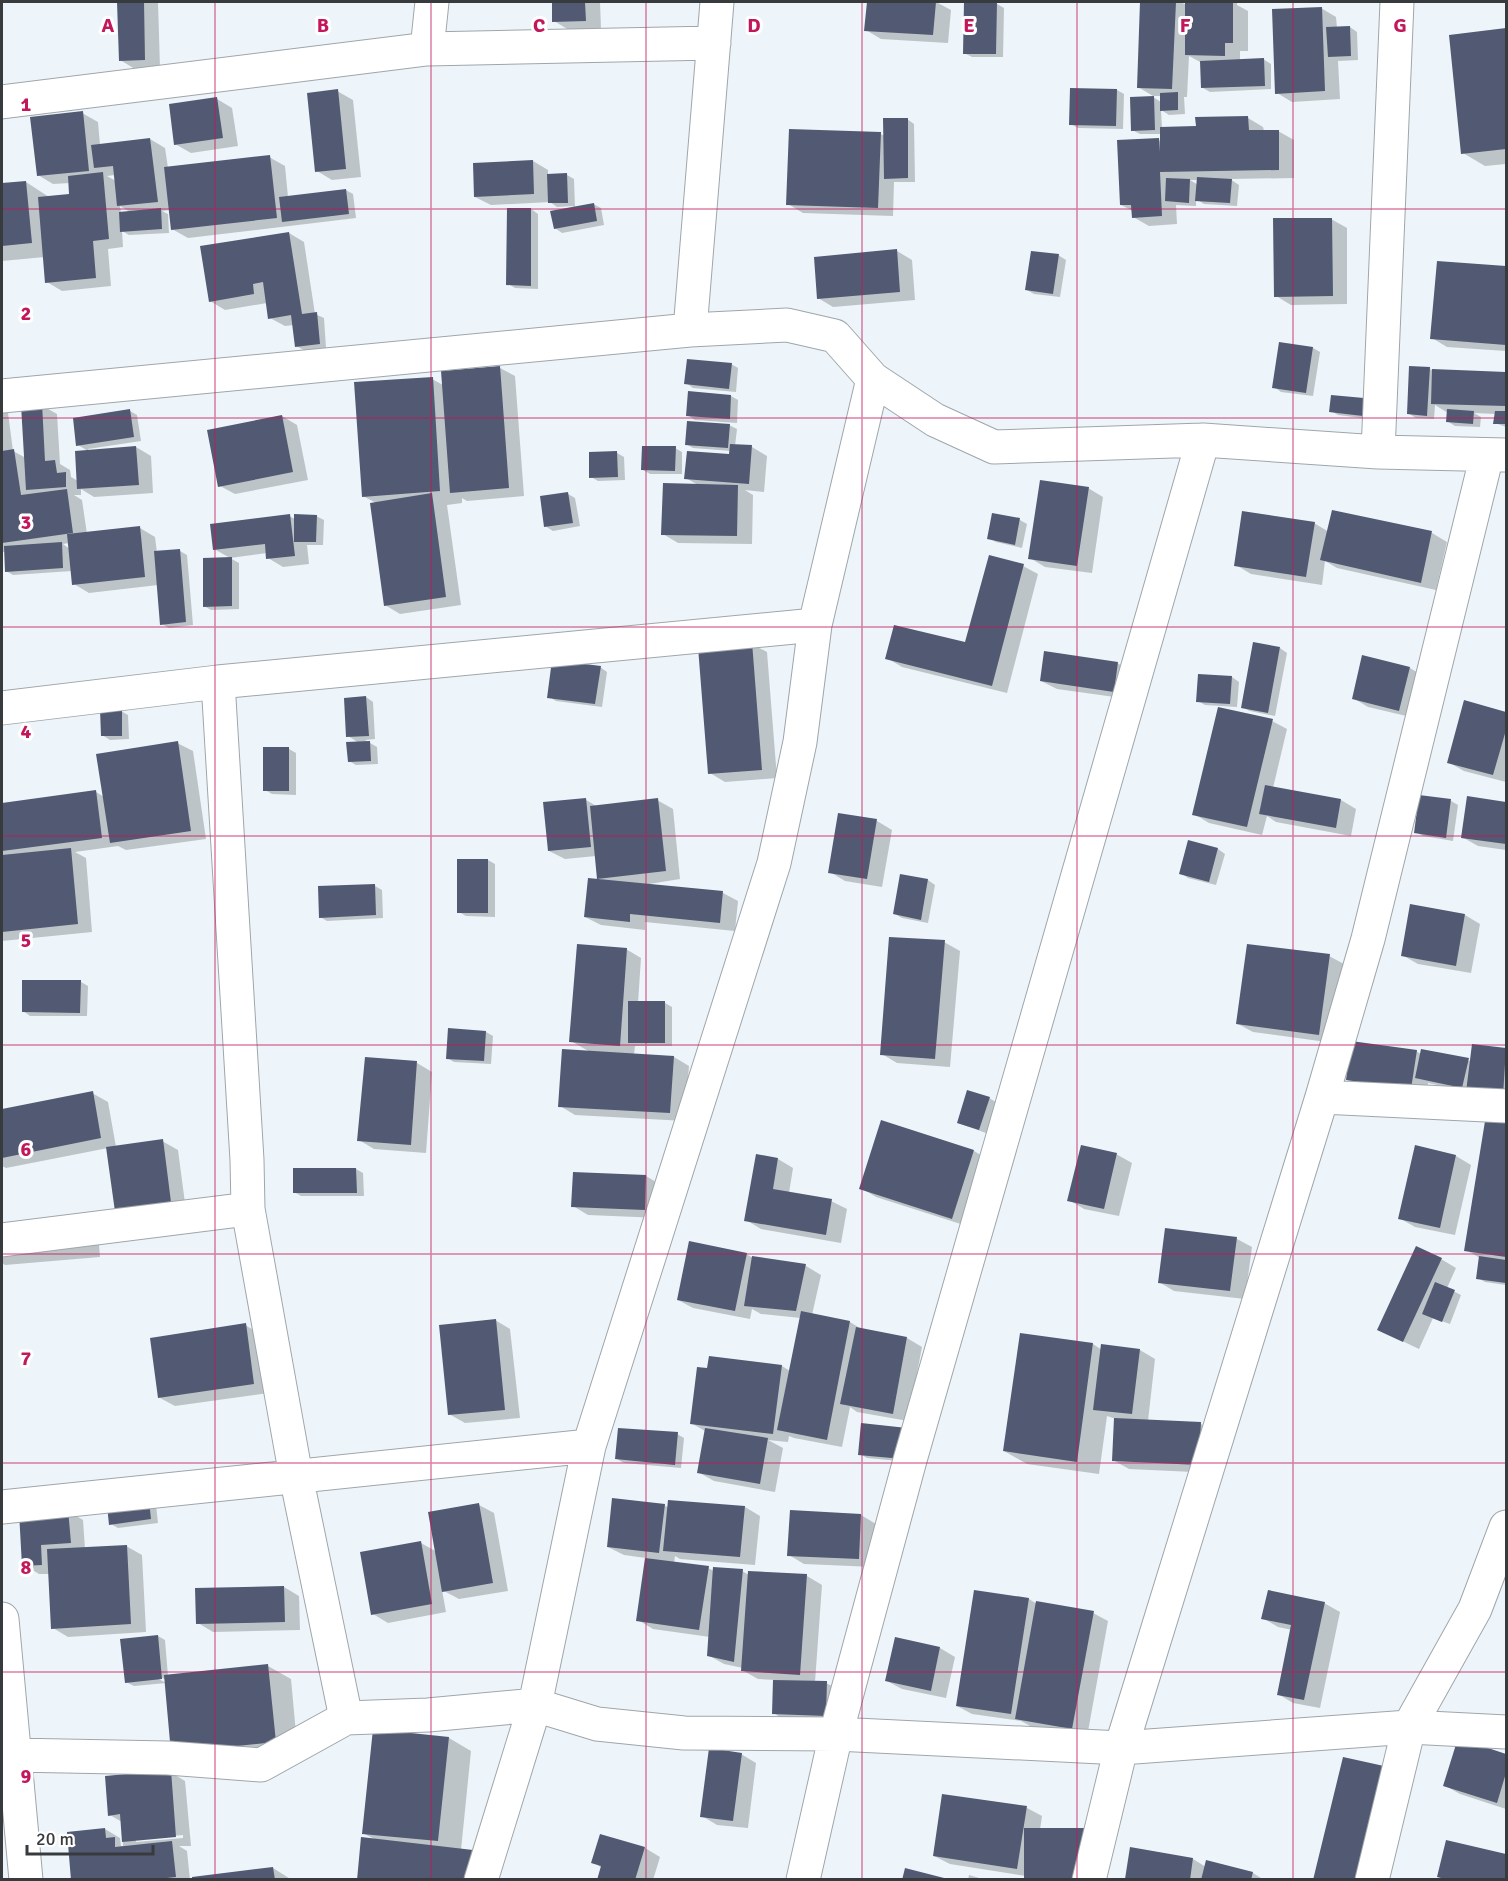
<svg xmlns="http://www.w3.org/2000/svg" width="1508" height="1881" font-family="Signika,sans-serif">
  <rect width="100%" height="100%" fill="#edf5fa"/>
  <path fill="#0003" fill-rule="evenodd" d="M119 2H158L160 68 135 69 120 60Z
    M554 2H600L601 29 569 30 554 21Z
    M868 2H936L951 10 948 43 881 39 866 30Z
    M1142 2H1180L1187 5V2H1237V5L1248 11V51H1240V60L1263 59 1271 64V89L1210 92 1203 88 1202 63 1189 56 1187 97H1184L1185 114 1169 115 1161 110 1162 128 1197 127 1248 118 1263 127 1264 131H1278L1294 140V178L1230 179 1239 185 1237 206 1204 204 1196 199V206L1176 205 1177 224 1149 226 1133 217V211L1121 205 1158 140 1161 141V134H1140L1132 130 1153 97 1161 102V96H1153L1138 87ZM1190 180H1198V185L1195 183Z
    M997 4 1004 8 1003 57H972L964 53Z
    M1321 8 1336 17 1337 28 1350 27 1357 32 1358 60 1338 61 1340 99 1292 102 1277 93Z
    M1506 30V164L1485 166 1463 153 1451 36Z
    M1117 90 1124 94 1123 129 1078 128 1071 124Z
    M337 91 353 100 361 177 332 180 317 171Z
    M217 99 232 108 238 146 191 153 175 144Z
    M82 113 98 122 100 145 150 139 165 148 168 168 269 157 285 166 288 197 346 190 353 194 356 218 188 238 172 229 170 210 162 211 168 214 169 233 129 235 122 231 123 247 108 249 111 286 62 291 47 282 45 257 2 261V185L26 182 49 197 71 195 70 183 53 184 38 175ZM115 175 116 181 107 176ZM120 206 130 212 121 213Z
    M907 119 914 124 915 182H894L893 216 803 213 788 204 880 134 885 136Z
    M533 161 548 170V176L567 175 574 179 575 208 593 204 601 208 604 225 562 233 555 228 574 206 557 207 550 202 491 205 475 197Z
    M531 209 538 214V289L515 288 508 284 509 210Z
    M1331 219 1347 228V304L1291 305 1276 296Z
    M289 233 304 242 315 314 324 318 326 348 304 350 296 346 294 325 285 326 270 318 267 303 225 310 210 301Z
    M897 251 912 260 915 300 833 307 818 298Z
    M1058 255 1066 260 1060 297 1034 294 1027 290Z
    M1438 262 1506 268V351L1447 347 1432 338Z
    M1281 344 1313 348 1320 352 1313 396 1281 392 1274 387Z
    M731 364 738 368 736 392 693 388 686 383Z
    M500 368 515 376 524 496 467 501 462 498V503L447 505 461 605 400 614 385 605 376 503 363 496 432 379 443 385Z
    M1429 368 1433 371 1506 373V427L1495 423 1496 414 1474 413 1481 417 1480 427 1455 426 1447 421 1448 413 1435 405 1434 419 1416 418 1408 413Z
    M689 393 731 396 738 400 737 423 695 420 687 415Z
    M1333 397 1370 419 1338 415 1331 411Z
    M2 402 7 405 13 451 26 458 41 405 57 414 60 464 70 470 71 477 78 481 88 451 78 445 130 411 137 415 141 441 88 449 89 451 136 447 151 456 153 493 94 497 81 489V495H74L82 500 87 534 140 528 155 537 157 553 180 551 187 555 193 625 169 628 162 624 158 585 89 593 74 584 72 571 13 575 6 571 5 552H2ZM70 543V549L63 544Z
    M282 416 297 425 308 480 235 494 220 486Z
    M729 425 737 429 735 446 752 447 767 456 764 492 745 490 753 495 752 544 678 543 663 534 698 485 686 478 730 456 731 451 693 448 686 444Z
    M675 448 682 452V474H650L643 470Z
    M617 453 624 457 625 480 598 481 591 477Z
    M1088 488 1103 497 1092 573 1045 567 1030 558Z
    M568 494 575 498 580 526 553 531 545 526Z
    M1334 511 1432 533 1447 542 1436 590 1337 568 1325 561 1322 585 1251 574 1236 565 1314 523 1329 532Z
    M993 514 1020 520 1027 524 1022 548 996 542 989 538Z
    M289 516 295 519 316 516 324 520 323 545H307L309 564 283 567 268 558 267 553 230 558 239 563V609L211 610 204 606 232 559 214 549Z
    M1023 566 1038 574 1007 693 902 667 887 658 966 644Z
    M752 644 767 652 777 778 725 782 710 773Z
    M1280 648 1287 653 1275 716 1250 711 1242 707Z
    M1117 663 1133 672 1129 699 1057 689 1041 681Z
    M600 667 607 672 602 707 556 701 549 697Z
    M1410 668 1425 677 1415 718 1368 707 1353 698Z
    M1200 675 1232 677 1239 682 1237 707 1205 705 1198 701Z
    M366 697 373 702 375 739 365 740 377 747 378 764 356 765 349 761 359 743 348 736Z
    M1465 702 1506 714V782L1464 771 1448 762Z
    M121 711 128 715 129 739 110 740 102 735Z
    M1272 721 1287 729 1273 788 1341 800 1356 809 1351 836 1276 822 1267 816 1262 835 1209 823 1194 814Z
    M177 743 193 751 206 839 126 850 118 846 75 852 86 858 92 932 2 941V805L96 792 104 797Z
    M289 749 296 753V795L272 794 265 790Z
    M1421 796 1451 801 1458 805 1453 841 1423 836 1416 832Z
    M1468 798 1506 803V850L1478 846 1462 837Z
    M586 800 598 807 657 800 673 809 680 879 643 885 723 893 738 901 735 931 645 922V930L601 925 585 917 604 881 599 878 596 856 565 859 549 851Z
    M839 814 877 821 892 830 882 887 845 881 830 872Z
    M1189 842 1218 849 1225 854 1216 885 1188 878 1181 873Z
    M488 860 495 864V917L466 916 459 912Z
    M902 876 928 880 935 885 928 923 902 918 895 914Z
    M375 886 382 890 383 918 327 921 320 917Z
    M1465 915 1480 924 1471 973 1418 964 1402 955Z
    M944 942 960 951 950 1067 897 1063 882 1054Z
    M626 949 641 958 638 1003H665L672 1007V1046H635L634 1055 674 1057 689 1066 685 1121 575 1115 560 1106 590 1052 571 1041Z
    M1329 956 1344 964 1334 1043 1253 1032 1238 1024Z
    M81 982 88 986 87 1016H30L23 1011Z
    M449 1030 486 1032 493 1036 491 1064 454 1062 447 1058Z
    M1473 1046 1506 1049V1099L1428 1083 1426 1097 1363 1088 1348 1080 1416 1051 1421 1054 1471 1061Z
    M417 1063 432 1072 426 1153 374 1149 359 1140Z
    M92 1093 108 1102 116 1147 162 1141 178 1150 188 1226 108 1148 6 1168 2 1166V1111Z
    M989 1098 996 1102 986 1133 958 1123Z
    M1506 1120V1285L1485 1282 1478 1278 1480 1258 1466 1250Z
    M1416 1147 1456 1156 1471 1165 1455 1235 1415 1227 1399 1218Z
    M974 1151 989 1160 967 1226 876 1197 861 1188Z
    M1116 1154 1132 1163 1119 1216 1084 1209 1069 1200Z
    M778 1159 793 1168 789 1193 831 1201 847 1209 841 1243 761 1229 746 1220Z
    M356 1169 363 1173 364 1196H301L294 1192Z
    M646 1176 661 1185 660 1218 588 1215 573 1206Z
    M1166 1229 1237 1239 1252 1247 1245 1299 1174 1291 1159 1282Z
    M2 1231 98 1232 100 1257 5 1265 2 1263Z
    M746 1254 753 1258 806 1266 821 1275 812 1315 850 1322 863 1330 907 1338 922 1347 908 1421 857 1412 850 1407 842 1447 794 1438 789 1436 788 1442 768 1440 783 1448 775 1492 714 1481 698 1472 705 1431 691 1423 708 1369 710 1358 782 1366 790 1371 801 1318 761 1314 752 1309 750 1319 693 1308 678 1300Z
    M1441 1259 1456 1268 1447 1288 1461 1295 1450 1324 1433 1318 1419 1349 1379 1330Z
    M495 1320 510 1329 520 1418 465 1423 449 1414Z
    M245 1325 260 1334 269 1393 175 1406 160 1398Z
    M1021 1335 1093 1344 1102 1350H1140L1155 1359 1148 1421 1201 1424 1216 1433 1214 1473 1129 1469 1113 1460 1116 1419 1107 1416 1099 1474 1027 1464 1004 1451Z
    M677 1434 684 1438 681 1468 624 1463 617 1459Z
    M914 1434 910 1462 867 1458 860 1454Z
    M156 1505 158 1523 118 1528 111 1524Z
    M479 1505 494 1513 508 1591 459 1599 442 1590 446 1612 388 1623 373 1614 421 1543 437 1552Z
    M664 1505 669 1508 745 1507 760 1516 755 1565 680 1559 675 1556 674 1563 708 1568 714 1571H742L749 1575 807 1576 822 1585 815 1682 826 1683 834 1687 833 1719 781 1718 774 1713 775 1680 758 1679 742 1670 743 1668 724 1664 708 1655 710 1637 653 1629 638 1620 646 1558 624 1555 608 1547Z
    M68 1511 83 1520 85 1549 126 1546 142 1555 146 1632 68 1637 53 1628 50 1574H39L24 1565Z
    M861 1515 876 1524 874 1567 804 1564 789 1555Z
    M284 1587 299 1596 300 1630 213 1632 198 1623Z
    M975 1592 1029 1599 1037 1604 1093 1613 1108 1621 1087 1737 1032 1727 1021 1721 972 1714 957 1706Z
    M1324 1603 1340 1612 1320 1708 1293 1703 1278 1694 1292 1630 1278 1627 1263 1618Z
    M158 1636 165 1640 168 1676 268 1666 291 1679 298 1755 195 1765 166 1680 156 1674 155 1677 166 1683 134 1686 126 1682Z
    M940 1648 955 1657 946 1698 902 1689 887 1681Z
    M449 1738 471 1751 461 1850 376 1840 363 1833Z
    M1459 1740 1506 1755V1809L1460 1794 1444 1785Z
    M741 1754 756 1763 748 1828 717 1825 702 1816Z
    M170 1772 185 1781 191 1846H179L187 1851 190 1880H73L105 1829 120 1838 121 1846H123L122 1822 110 1815ZM183 1835V1838L136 1842V1839Z
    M1027 1808 1042 1816 1040 1830 1103 1880H1027L1026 1876 950 1864 934 1856Z
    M645 1848 660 1857 653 1880H599L602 1868 593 1862Z
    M1193 1859 1206 1867 1207 1862 1253 1873 1264 1880 1126 1878Z
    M273 1868 292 1880H194Z
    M969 1875 986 1880H968Z"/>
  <path fill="#525973" d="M117 2H144L145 60 119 61Z
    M552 2H585L586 21 552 22Z
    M867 2H936L933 35 864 31Z
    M964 2H997L996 54H963Z
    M1140 2H1176L1172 89 1137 88Z
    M1185 2H1233V43H1225V56L1185 55Z
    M1322 7 1325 91 1275 94 1272 9Z
    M1350 26 1351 56 1328 57 1326 27Z
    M1506 28V149L1461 154 1449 35Z
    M1264 58 1265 86 1201 88 1200 61Z
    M1070 88 1117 89 1116 126 1069 125Z
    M338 89 346 169 315 172 307 93Z
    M1178 92V110L1160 111V93Z
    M1154 96 1155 130 1131 131 1130 97Z
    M217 97 223 138 174 145 169 104Z
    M83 111 89 171 37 176 30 117Z
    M1248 116 1249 130H1279V170L1160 172 1162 216 1132 218 1131 205H1120L1117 140 1159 138 1160 152V127L1196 126 1195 117Z
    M883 118H908V178L884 179Z
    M789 129 881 132 878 208 786 205Z
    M150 138 158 202 117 206 113 166 94 168 91 145Z
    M270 155 277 218 171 230 164 167Z
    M533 160 534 194 474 197 473 163Z
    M103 172 109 239 93 241 96 278 45 283 38 197 69 194 68 176Z
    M567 173 568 203H548L547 174Z
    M1197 177 1232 179 1230 203 1195 201Z
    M1166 178 1190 179 1189 203 1165 201Z
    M26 181 32 243 2 246V183Z
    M346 189 349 214 282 222 279 197Z
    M594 203 597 221 554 229 550 211Z
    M161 208 162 229 120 232 119 212Z
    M507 208H531V286L506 285Z
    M1273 218H1332L1333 296 1274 297Z
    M289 232 302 314 317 312 320 344 295 347 291 315 268 319 263 282 253 284 254 294 209 302 200 246Z
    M897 249 900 292 817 299 814 257Z
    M1031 251 1059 254 1053 294 1025 290Z
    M1437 261 1506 266V345L1430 339Z
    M1279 342 1313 347 1306 393 1272 388Z
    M687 359 732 363 729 389 684 384Z
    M500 366 509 488 450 493 441 371Z
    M1409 366 1430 367 1427 416 1407 414Z
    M1432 369 1506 372V406L1431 404Z
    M433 377 440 491 362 497 354 382Z
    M688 391 731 395 730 419 686 416Z
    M1331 395 1364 398 1363 416 1329 412Z
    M42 403 45 461 55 460 57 473 66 472V487L26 490 21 405Z
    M130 409 134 437 76 446 73 418Z
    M1447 409 1474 411 1473 424 1446 422Z
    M1495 411H1506V424H1493Z
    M282 415 293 472 218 487 207 430Z
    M687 421 730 424 728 448 685 445Z
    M730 444 752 445 749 484 684 479 687 451 729 454Z
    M136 446 139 485 77 489 75 451Z
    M642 446H676L675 471 641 470Z
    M14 449 21 495 67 489 73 533 2 543V451Z
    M617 451 618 477 589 478V452Z
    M1040 480 1089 487 1077 566 1028 559Z
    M663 483 738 485 737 536 661 535Z
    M568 492 573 523 544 527 540 496Z
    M432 493 446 597 384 606 370 503Z
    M1332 510 1432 531 1421 583 1320 560Z
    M1242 511 1315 522 1306 577 1234 566Z
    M992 513 1020 518 1015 545 987 539Z
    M290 514 295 556 266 559 265 544 213 550 210 524Z
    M294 514 317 515 316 542H294Z
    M140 526 145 577 72 585 67 534Z
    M62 542 63 568 5 572 4 546Z
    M180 549 186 622 160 625 154 551Z
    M989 555 1024 564 992 686 885 659 894 625 965 642Z
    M232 557V606L203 607V558Z
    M752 642 762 770 708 774 698 647Z
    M1253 642 1280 647 1268 713 1241 708Z
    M1044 651 1118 662 1114 692 1040 681Z
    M1362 655 1410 667 1399 711 1352 699Z
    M552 660 601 666 595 704 547 698Z
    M1198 674 1232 676 1230 704 1196 702Z
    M366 696 369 736 346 737 344 698Z
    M1464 700 1506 712V730L1493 775 1447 763Z
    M1218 707 1273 719 1247 827 1192 815Z
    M100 709H122V736H101Z
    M178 741 191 831 110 843 96 754Z
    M370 741 371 761 348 762 346 742Z
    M263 747H289V791H263Z
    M1265 785 1341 799 1336 828 1259 814Z
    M96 790 102 838 2 851V803Z
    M1419 795 1451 799 1446 838 1414 833Z
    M1467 796 1506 802V844L1461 838Z
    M586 798 591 847 548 851 543 802Z
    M658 798 666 871 597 879 590 806Z
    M838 813 877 819 867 879 828 873Z
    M1188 840 1218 848 1209 882 1179 874Z
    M71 848 78 924 2 932V855Z
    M457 859H488V913H457Z
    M900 874 928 879 921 920 893 914Z
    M588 878 723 891 720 923 630 914V922L584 917Z
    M375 884 376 915 319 918 318 886Z
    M1410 904 1465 914 1456 966 1401 956Z
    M889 937 945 940 935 1059 880 1055Z
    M577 944 627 948 620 1046 569 1042Z
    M1247 944 1330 954 1319 1035 1236 1024Z
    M22 980H81L80 1013 22 1012Z
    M628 1001H665V1043H628Z
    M448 1028 486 1031 484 1061 446 1059Z
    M1351 1041 1417 1050 1411 1089 1346 1080Z
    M1472 1044 1506 1048 1503 1096 1466 1092Z
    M562 1049 674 1056 670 1113 558 1107Z
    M1421 1049 1469 1058 1462 1088 1415 1078Z
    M365 1057 417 1061 411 1145 357 1141Z
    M967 1090 990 1097 979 1130 957 1123Z
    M93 1091 101 1138 2 1158V1109Z
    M1486 1115 1506 1118V1257L1464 1251Z
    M881 1120 974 1150 952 1219 859 1189Z
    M163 1139 173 1218 117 1226 106 1147Z
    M1081 1145 1117 1153 1104 1209 1067 1201Z
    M1415 1145 1456 1155 1440 1228 1398 1219Z
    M756 1154 778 1158 773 1189 832 1199 826 1235 744 1221Z
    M293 1168H356L357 1193H293Z
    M573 1172 646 1175 645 1210 571 1207Z
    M1165 1228 1237 1237 1230 1291 1158 1283Z
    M689 1241 747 1253 735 1311 677 1300Z
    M1416 1246 1442 1258 1403 1342 1377 1330Z
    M752 1256 806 1264 796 1311 744 1306Z
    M1479 1256 1506 1260V1283L1476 1279Z
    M1435 1282 1455 1290 1442 1322 1422 1314Z
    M801 1311 850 1321 827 1440 777 1430Z
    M496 1319 505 1410 448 1415 439 1325Z
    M246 1323 254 1384 158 1398 150 1338Z
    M856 1327 907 1337 893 1414 840 1404Z
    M1020 1333 1093 1343 1077 1462 1003 1451Z
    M1101 1344 1140 1349 1132 1414 1093 1410Z
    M709 1356 782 1365 773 1434 690 1424 697 1367 707 1368Z
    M1114 1418 1201 1422 1199 1465 1112 1461Z
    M861 1423 907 1428 903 1459 858 1455Z
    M618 1428 678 1432 675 1465 615 1459Z
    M705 1428 768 1438 760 1484 697 1473Z
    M612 1498 665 1504 659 1553 607 1547Z
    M149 1500 151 1519 109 1525 107 1505Z
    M668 1500 745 1506 740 1557 663 1551Z
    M479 1503 493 1583 442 1592 428 1512Z
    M68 1509 71 1543 41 1545 42 1565 22 1566 19 1512Z
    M790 1510 861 1514 859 1559 787 1556Z
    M421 1541 432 1604 371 1615 360 1552Z
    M127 1545 131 1624 51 1629 47 1549Z
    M645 1558 709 1566 699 1630 636 1621Z
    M713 1567 743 1569 734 1662 707 1656Z
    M748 1571 807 1574 800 1675 741 1671Z
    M284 1586 285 1622 196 1624 195 1588Z
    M974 1590 1029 1598 1011 1714 956 1706Z
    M1268 1590 1325 1602 1304 1700 1277 1695 1291 1625 1261 1619Z
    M1036 1601 1094 1611 1072 1729 1015 1719Z
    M158 1635 162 1679 125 1683 120 1639Z
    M895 1637 940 1647 931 1691 885 1681Z
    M268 1664 276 1742 171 1753 164 1675Z
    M773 1680 827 1681 826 1716 772 1714Z
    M373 1729 449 1737 438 1841 362 1834Z
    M1458 1738 1506 1754V1773L1497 1803 1443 1786Z
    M709 1748 742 1753 733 1821 700 1817Z
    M1343 1757 1393 1768 1366 1880H1313Z
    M171 1770 176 1837 122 1842 120 1814 108 1816 105 1776Z
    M942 1794 1027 1806 1017 1869 933 1856Z
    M105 1828 106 1838 115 1837V1847L172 1841 176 1877 149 1880H71L67 1832Z
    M1024 1828H1088L1089 1879 1024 1880Z
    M600 1834 645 1847 635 1880H597L601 1866 591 1863Z
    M361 1837 473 1850 469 1880H357Z
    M1446 1840 1506 1854V1880H1449L1437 1877Z
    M1130 1847 1193 1858 1190 1880 1125 1879Z
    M1206 1860 1253 1872 1251 1880H1201Z
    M273 1867 275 1880H192V1877Z
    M905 1868 948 1879V1880H902Z"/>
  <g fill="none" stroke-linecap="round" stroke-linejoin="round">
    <g stroke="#9fa6ab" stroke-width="35">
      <path id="street" d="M427 49 432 2
        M2 102 427 49 714 43
        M690 330 717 2
        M2 396 690 330 787 325 835 336 873 379 935 420 994 447 1203 440 1378 452 1506 455
        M1378 452 1397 2
        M2 708 218 682 815 625
        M1322 1097 1506 1106
        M248 1209 296 1476 346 1718
        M2 1240 248 1209 247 1160 218 682
        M2 1507 589 1446
        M2 1619 26 1880
        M13 1755 168 1758 261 1765 346 1718 428 1715 535 1705 597 1724 684 1733 836 1734 1121 1748 1409 1727 1506 1732
        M481 1880 535 1705 589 1446 774 863 800 742 815 625 873 379
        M803 1880 836 1734 910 1460 1203 440
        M1089 1880 1121 1748 1322 1097 1368 939 1487 455
        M1372 1880 1409 1727 1475 1609 1506 1527"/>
    </g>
    <use href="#street" stroke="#fff" stroke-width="33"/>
  </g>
  <path fill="none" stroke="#c2185b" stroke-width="1.5" stroke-opacity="0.55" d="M215 2V1880M431 2V1880M646 2V1880M862 2V1880M1077 2V1880M1293 2V1880M2 209H1506M2 418H1506M2 627H1506M2 836H1506M2 1045H1506M2 1254H1506M2 1463H1506M2 1672H1506"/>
  <g font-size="20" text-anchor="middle" font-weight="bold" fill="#c2185b" stroke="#fff" stroke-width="6" stroke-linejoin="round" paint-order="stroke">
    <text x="108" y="32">A</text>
    <text x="323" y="32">B</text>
    <text x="539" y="32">C</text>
    <text x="754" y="32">D</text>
    <text x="969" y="32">E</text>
    <text x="1185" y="32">F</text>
    <text x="1400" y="32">G</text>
    <text x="26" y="111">1</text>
    <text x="26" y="320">2</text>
    <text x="26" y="529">3</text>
    <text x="26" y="738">4</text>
    <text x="26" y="947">5</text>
    <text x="26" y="1156">6</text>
    <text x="26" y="1365">7</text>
    <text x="26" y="1574">8</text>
    <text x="26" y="1783">9</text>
  </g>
  <rect width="1508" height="1881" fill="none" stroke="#383b3e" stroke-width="6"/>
  <path d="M27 1845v9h126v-9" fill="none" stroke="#383b3e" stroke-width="3"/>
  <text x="36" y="1845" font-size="18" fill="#383b3e" stroke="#ffffff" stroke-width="4.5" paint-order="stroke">20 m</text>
</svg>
